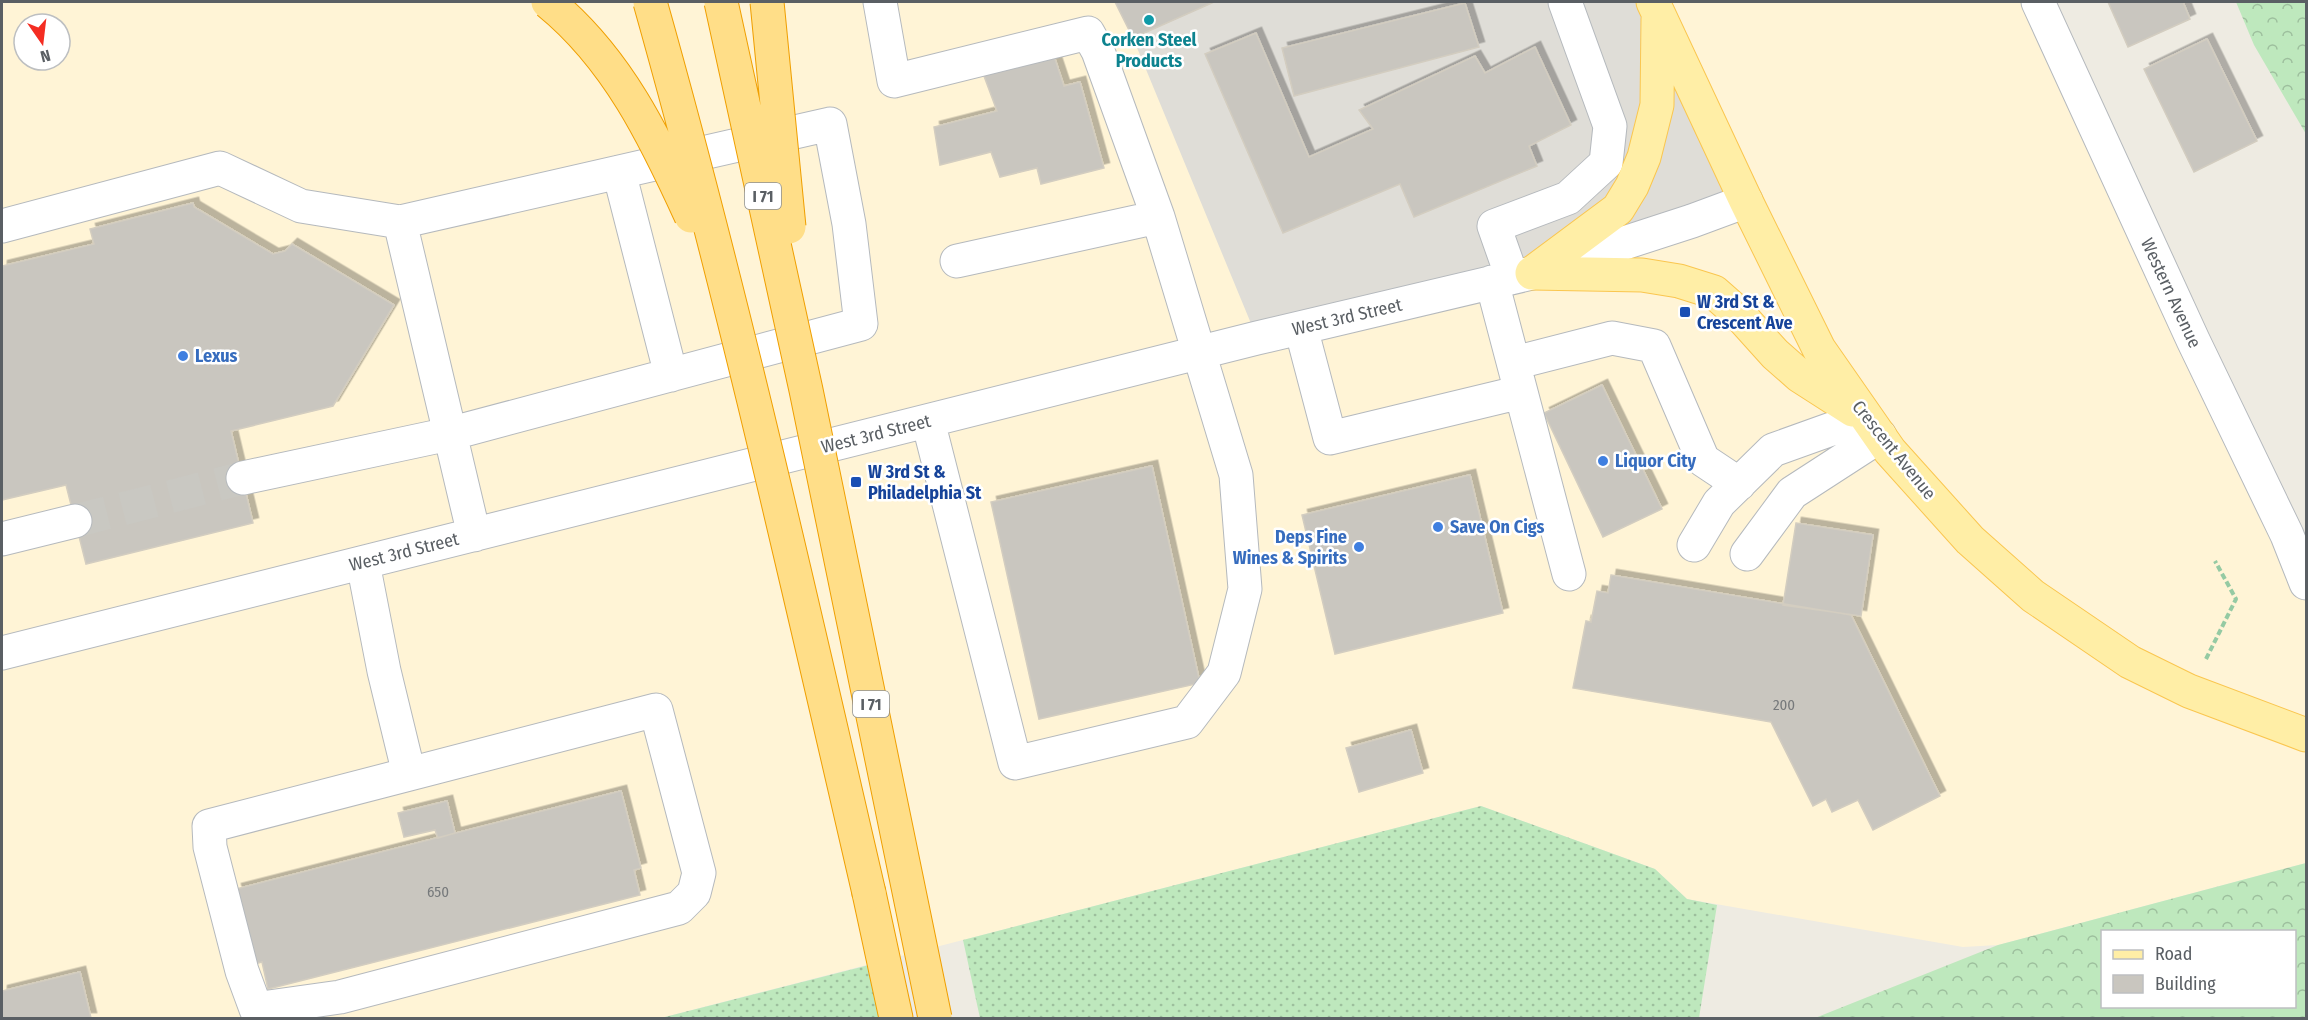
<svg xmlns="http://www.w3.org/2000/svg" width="2308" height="1020" font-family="'Fira Sans Condensed',sans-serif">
  <defs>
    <pattern id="grass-dots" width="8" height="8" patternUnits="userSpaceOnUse" patternTransform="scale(1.5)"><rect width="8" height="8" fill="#bee8bd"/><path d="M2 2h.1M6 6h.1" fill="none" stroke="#9dbf9d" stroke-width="1.8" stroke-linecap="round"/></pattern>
    <pattern id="forest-crowns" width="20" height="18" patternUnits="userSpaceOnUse" patternTransform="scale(1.5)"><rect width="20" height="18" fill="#bee8bd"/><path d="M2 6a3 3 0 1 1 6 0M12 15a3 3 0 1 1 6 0" fill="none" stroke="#9dbf9d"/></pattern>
    <filter id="shadow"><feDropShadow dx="5.5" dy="-5.5" stdDeviation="0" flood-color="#0004"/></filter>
  </defs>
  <rect width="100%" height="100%" fill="#eeebe2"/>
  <path fill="#fff4d6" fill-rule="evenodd" d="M2 2H1115L1133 38 1653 2H2038L2306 583V863L1998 945 1963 947 1687 899 1655 869 1481 806 661 1018H2ZM24 24H60V60H24Z"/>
  <path fill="#dfddd7" d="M1115 2H1653L1746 201 1257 338 1133 38Z"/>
  <path fill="url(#grass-dots)" d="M1481 806 1655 869 1687 899 1717 905 1699 1018H980L963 940Z
    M869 965 880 1018H661Z"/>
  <path fill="url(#forest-crowns)" fill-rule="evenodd" d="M2236 2H2306V134L2254 45Z
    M2306 863V1018H1815L1998 945ZM2102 932H2294V1006H2102Z"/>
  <path fill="#c9c6bf" stroke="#d3cdc0" stroke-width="1.5" filter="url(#shadow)" d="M1115 2H1214L1133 38Z
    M2108 2H2183L2190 19 2128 47Z
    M1465 3 1479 47 1294 96 1282 48Z
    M1256 33 1309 157 1373 129 1359 110 1475 56 1485 73 1535 47 1571 125 1529 146 1537 166 1414 217 1400 184 1283 233 1205 54Z
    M2207 39 2257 141 2194 172 2144 69Z
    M1052 50 1064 86 1080 82 1104 168 1041 184 1037 168 1000 177 991 152 940 165 934 127 997 111 981 68Z
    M193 203 194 207 273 254 285 251 292 244 394 305 333 406 231 431 253 523 86 564 66 485 2 500V266L94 244 90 229Z
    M1602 385 1662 509 1603 537 1544 413Z
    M1152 466 1200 683 1039 719 991 502Z
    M1470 475 1503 613 1335 654 1302 515Z
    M1796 523 1873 535 1861 616 1783 605Z
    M1611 575 1851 615 1940 796 1873 830 1858 800 1832 812 1826 799 1813 806 1771 722 1573 688 1586 621 1591 622 1597 591 1608 593Z
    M1411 730 1423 773 1359 792 1346 748Z
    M621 791 641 868 634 870 640 895 268 989 262 962 254 964 236 889Z
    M447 801 455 833 438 838 435 830 404 837 398 813Z
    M80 972 91 1018H2V991Z"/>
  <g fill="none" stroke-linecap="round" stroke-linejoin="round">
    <path stroke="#c9c8c2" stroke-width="33" stroke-dasharray="33 16" stroke-linecap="butt" d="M75 521 243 478"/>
    <g stroke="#b5b9bd" stroke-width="35">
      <path id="minor" d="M880 2 894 81 1088 33 1098 51 1158 217
        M2038 2 2193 340 2287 535 2306 583
        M619 172 671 375
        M2 226 220 168 301 206 400 222 474 535
        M1512 277 1494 226 1568 198 1606 163 1610 126 1565 2
        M1492 282 1569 574
        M1301 328 1330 438 1521 392
        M1514 363 1612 338 1654 346 1703 460 1739 484
        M928 421 1015 763 1187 722 1224 673 1245 589 1236 475 1158 217 957 261
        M243 478 449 434 861 324 849 224 830 124 400 222
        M2 539 75 521
        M1694 545 1719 503 1773 450 1865 417
        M1747 554 1792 493 1880 436
        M363 563 384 671 409 774
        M2 653 1257 338 1532 273 1692 221 1746 201
        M656 710 699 873 694 893 679 908 340 997 256 1009 242 971 210 847 209 826Z"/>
    </g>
    <g stroke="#fac64f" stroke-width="35">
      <path id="major" d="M1653 2 1746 201 1819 349 1890 451 1970 540 2033 596 2130 662 2189 691 2306 735
        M1532 273 1642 275 1679 281 1714 292 1739 314 1775 354 1800 376 1853 410
        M1532 273 1618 209 1632 186 1644 157 1657 105 1658 19"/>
    </g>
    <g stroke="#f09f00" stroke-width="35">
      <path id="highway" d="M869 893 896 1018"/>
    </g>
    <path stroke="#95caa3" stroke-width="4" stroke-dasharray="6 3" stroke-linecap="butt" d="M2206 659 2236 599 2215 561"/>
    <use href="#minor" stroke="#fff" stroke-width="33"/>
    <use href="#major" stroke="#ffeea6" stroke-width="33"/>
    <use href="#highway" stroke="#ffde88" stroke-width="33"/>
    <g stroke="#f09f00" stroke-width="35" stroke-linecap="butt">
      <path id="highway-bridge" d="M548 2C617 58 655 137 691 216
        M650 2C733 296 800 595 869 893
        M721 2 806 390 935 1018
        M767 2 789 227"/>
    </g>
    <use href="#highway-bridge" stroke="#ffde88" stroke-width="33"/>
  </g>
  <circle fill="#0f9aa8" stroke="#fff" stroke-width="2" cx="1149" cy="20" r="6"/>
  <g fill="#1a4fb4" stroke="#fff" stroke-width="2">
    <rect x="1679" y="306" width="12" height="12" rx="3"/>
    <rect x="850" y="476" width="12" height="12" rx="3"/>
  </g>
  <g fill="#3f7fe0" stroke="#fff" stroke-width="2">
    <circle cx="183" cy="356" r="6"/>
    <circle cx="1603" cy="461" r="6"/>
    <circle cx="1438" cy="527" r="6"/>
    <circle cx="1359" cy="547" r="6"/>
  </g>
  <g text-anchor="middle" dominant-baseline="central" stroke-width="5" stroke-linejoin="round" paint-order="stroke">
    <g font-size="15" fill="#76797b">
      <text x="1784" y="705">200</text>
      <text x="438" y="892">650</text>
    </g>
    <g fill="#fff" stroke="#8c8f92" stroke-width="1.5">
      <rect x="745" y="183" width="36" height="26" rx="4.5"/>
      <rect x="853" y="691" width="36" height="26" rx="4.5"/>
    </g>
    <g font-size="16" font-weight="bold" fill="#5a5f64">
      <text x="763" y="196">I 71</text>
      <text x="871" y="704">I 71</text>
    </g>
    <g font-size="18" font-weight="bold" fill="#0d838f" stroke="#fff">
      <text x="1149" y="40">Corken Steel<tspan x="1149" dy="21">Products</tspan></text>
    </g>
    <g font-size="18" fill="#5a5f64" stroke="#fff">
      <text transform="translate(2171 293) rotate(65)">Western Avenue</text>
      <text transform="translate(1347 317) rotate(-13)">West 3rd Street</text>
      <text transform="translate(876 434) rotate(-14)">West 3rd Street</text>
      <text transform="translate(1894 450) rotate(51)">Crescent Avenue</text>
      <text transform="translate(404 552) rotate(-14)">West 3rd Street</text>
    </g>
    <g font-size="18" font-weight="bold" fill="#164399" stroke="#fff" text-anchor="start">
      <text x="1697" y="302">W 3rd St &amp;<tspan x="1697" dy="21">Crescent Ave</tspan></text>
      <text x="868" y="472">W 3rd St &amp;<tspan x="868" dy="21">Philadelphia St</tspan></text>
    </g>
    <g font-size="18" font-weight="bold" fill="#366cbe" stroke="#fff" text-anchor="start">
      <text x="195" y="356">Lexus</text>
      <text x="1615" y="461">Liquor City</text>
      <text x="1450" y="527">Save On Cigs</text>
      <text x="1347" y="537" text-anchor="end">Deps Fine<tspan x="1347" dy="21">Wines &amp; Spirits</tspan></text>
    </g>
  </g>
  <rect width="2308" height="1020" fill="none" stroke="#5a5f64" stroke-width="6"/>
  <rect x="2101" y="930" width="195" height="78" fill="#ffffff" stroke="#bdbfc1" stroke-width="1.5"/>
  <rect x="2113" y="950" width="30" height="9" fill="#ffeea6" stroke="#bdbfc1" stroke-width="1.5"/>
  <text x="2155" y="960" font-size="18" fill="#5a5f64">Road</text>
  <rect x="2113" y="975" width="30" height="18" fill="#c9c6bf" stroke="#bdbfc1" stroke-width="1.5"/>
  <text x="2155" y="990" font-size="18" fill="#5a5f64">Building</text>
  <g transform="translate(42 42) rotate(166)"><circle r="28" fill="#ffffff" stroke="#bdbfc1" stroke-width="1.5"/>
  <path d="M0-4.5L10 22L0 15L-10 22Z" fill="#f42d22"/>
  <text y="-9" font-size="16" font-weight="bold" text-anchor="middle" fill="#5a5f64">N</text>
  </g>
</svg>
